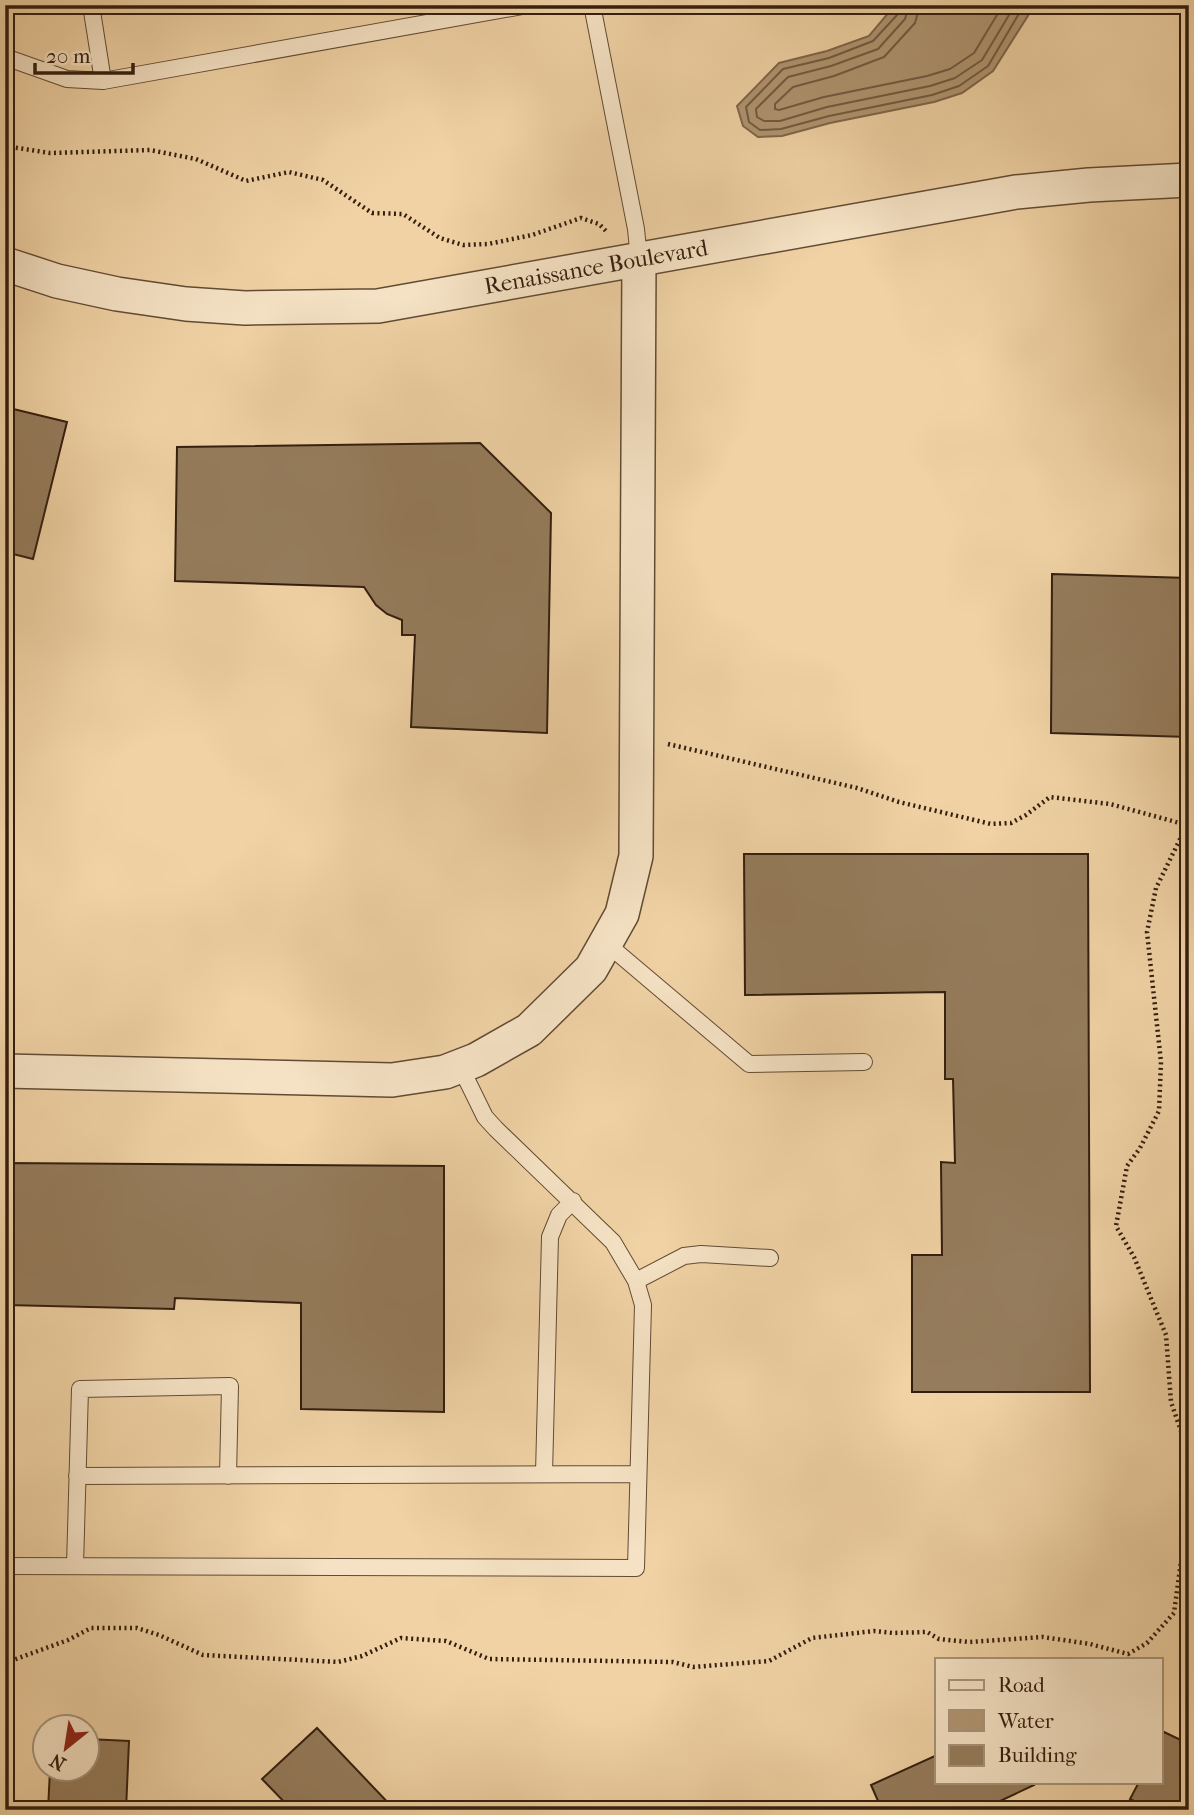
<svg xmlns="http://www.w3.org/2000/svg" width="1194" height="1815" font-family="'IM FELL French Canon',serif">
  <rect width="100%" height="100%" fill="#f0d2a4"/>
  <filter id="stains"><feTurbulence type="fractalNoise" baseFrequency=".00286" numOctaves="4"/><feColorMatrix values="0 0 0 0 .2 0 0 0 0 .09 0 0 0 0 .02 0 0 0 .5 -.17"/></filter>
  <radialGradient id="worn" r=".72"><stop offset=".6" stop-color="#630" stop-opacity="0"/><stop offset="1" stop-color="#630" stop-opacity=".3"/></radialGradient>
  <path fill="#b09571" stroke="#7e6549" stroke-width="2" d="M895 5H1031L1029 14 993 71 962 93 934 102 830 123 782 136 758 137 743 126 737 106 779 63 827 51 869 36Z"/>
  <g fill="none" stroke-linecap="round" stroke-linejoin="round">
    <path stroke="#725a40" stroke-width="2" d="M901 5 898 14 873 41 829 58 783 69 746 107 749 122 760 130 781 129 829 116 932 95 959 86 988 66 1024 5
      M909 5 905 19 878 49 831 66 788 77 756 109 757 117 764 121H780L827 107 930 86 955 78 982 60 1015 5
      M920 5 915 23 884 57 834 76 793 87 775 104V109L779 110 824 97 927 76 950 69 974 53 1003 5"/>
  </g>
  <path fill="#957c5c" stroke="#331e0e" stroke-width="2" d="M5 407 67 422 33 559 5 552Z
    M480 443 551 513 547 733 411 727 415 635H402V620L387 614 376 605 364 587 175 581 177 447Z
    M1052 574 1189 578V737L1051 733Z
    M744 854H1088L1090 1392H912V1255H942L941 1162 955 1163 953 1079H945V992L745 995Z
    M5 1163 444 1166V1412L301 1409V1303L175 1298 174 1309 6 1305 5 1483Z
    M317 1728 395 1810H292L262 1779Z
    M1164 1732 1189 1744V1810H1151L1130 1799 1139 1782H1161V1738Z
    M88 1739 129 1741 126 1810H48L50 1770H88Z
    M937 1755V1782H1032L1034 1785 981 1810H882L871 1785Z"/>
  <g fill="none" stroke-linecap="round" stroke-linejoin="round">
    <g stroke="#624b34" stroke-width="18">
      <path id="service" d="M91 5 103 81
        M592 5 636 229 639 259
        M5 57 67 79 103 81 528 5
        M606 943 749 1064 864 1062
        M636 1281 684 1256 701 1254 770 1258
        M544 1474 550 1237 559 1215 573 1201
        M77 1476 638 1474
        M5 1566 636 1568 643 1305 636 1281 613 1242 496 1129 485 1117 460 1066
        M75 1566 80 1389 230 1386 228 1476"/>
    </g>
    <g stroke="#624b34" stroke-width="36">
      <path id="minor" d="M5 264 57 281 117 294 186 304 245 308 378 306 1016 192 1089 185 1189 180
        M5 1071 392 1080 445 1072 476 1060 529 1030 591 969 622 914 636 856 639 259"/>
    </g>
    <path stroke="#331e0e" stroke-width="4.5" stroke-dasharray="2 3.5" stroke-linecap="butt" d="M5 146 50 153 150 150 196 159 246 181 289 172 323 180 372 213 403 214 440 238 463 245 488 244 532 235 581 218 599 224 606 231
      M668 744 857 788 899 802 991 824 1011 823 1026 815 1050 797 1110 804 1187 825 1156 888 1147 932 1161 1062 1159 1111 1140 1148 1127 1166 1116 1226 1134 1257 1166 1335 1171 1402 1182 1434 1189 1464
      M5 1663 68 1640 91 1628H137L159 1635 203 1655 338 1662 362 1656 401 1638 446 1641 489 1659 673 1662 693 1667 769 1661 812 1638 874 1631 893 1633 927 1632 939 1639 969 1642 1043 1637 1090 1644 1128 1654 1147 1643 1174 1613 1189 1502"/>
    <use href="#service" stroke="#f5e2c4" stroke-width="16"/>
    <use href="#minor" stroke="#f5e2c4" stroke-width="33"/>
  </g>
  <g text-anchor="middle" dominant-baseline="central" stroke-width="5" stroke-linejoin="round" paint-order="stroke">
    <g font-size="23" fill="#331e0e" stroke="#f5e2c4">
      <text transform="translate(596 267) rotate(-10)">Renaissance Boulevard</text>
    </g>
  </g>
  <rect width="1194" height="1815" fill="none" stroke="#f0d2a4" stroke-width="28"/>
  <rect x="7" y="7" width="1180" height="1801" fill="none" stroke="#331e0e" stroke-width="3.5"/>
  <rect x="14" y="14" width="1166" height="1787" fill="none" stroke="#331e0e" stroke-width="2"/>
  <rect x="935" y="1658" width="228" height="126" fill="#f5e2c4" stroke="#a7947b" stroke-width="2"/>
  <rect x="949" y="1680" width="35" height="10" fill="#f5e2c4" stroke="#a7947b" stroke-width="2"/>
  <text x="998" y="1692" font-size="21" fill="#331e0e">Road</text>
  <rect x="949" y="1710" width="35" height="21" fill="#b09571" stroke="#a7947b" stroke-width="2"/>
  <text x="998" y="1728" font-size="21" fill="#331e0e">Water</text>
  <rect x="949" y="1745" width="35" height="21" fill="#957c5c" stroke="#a7947b" stroke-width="2"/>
  <text x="998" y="1762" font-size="21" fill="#331e0e">Building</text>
  <g transform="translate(66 1748) rotate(210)"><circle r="33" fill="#f5e2c4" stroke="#a7947b" stroke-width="2"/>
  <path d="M0-5L12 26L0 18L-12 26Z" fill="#8f2418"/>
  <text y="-10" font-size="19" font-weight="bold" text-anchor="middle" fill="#331e0e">N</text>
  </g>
  <path d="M35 63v10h98v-10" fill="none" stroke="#331e0e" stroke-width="3.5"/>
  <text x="46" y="63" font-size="21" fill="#331e0e" stroke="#f5e2c4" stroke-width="5" paint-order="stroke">20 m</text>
  <rect width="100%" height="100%" filter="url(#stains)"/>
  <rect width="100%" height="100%" fill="url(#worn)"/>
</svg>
